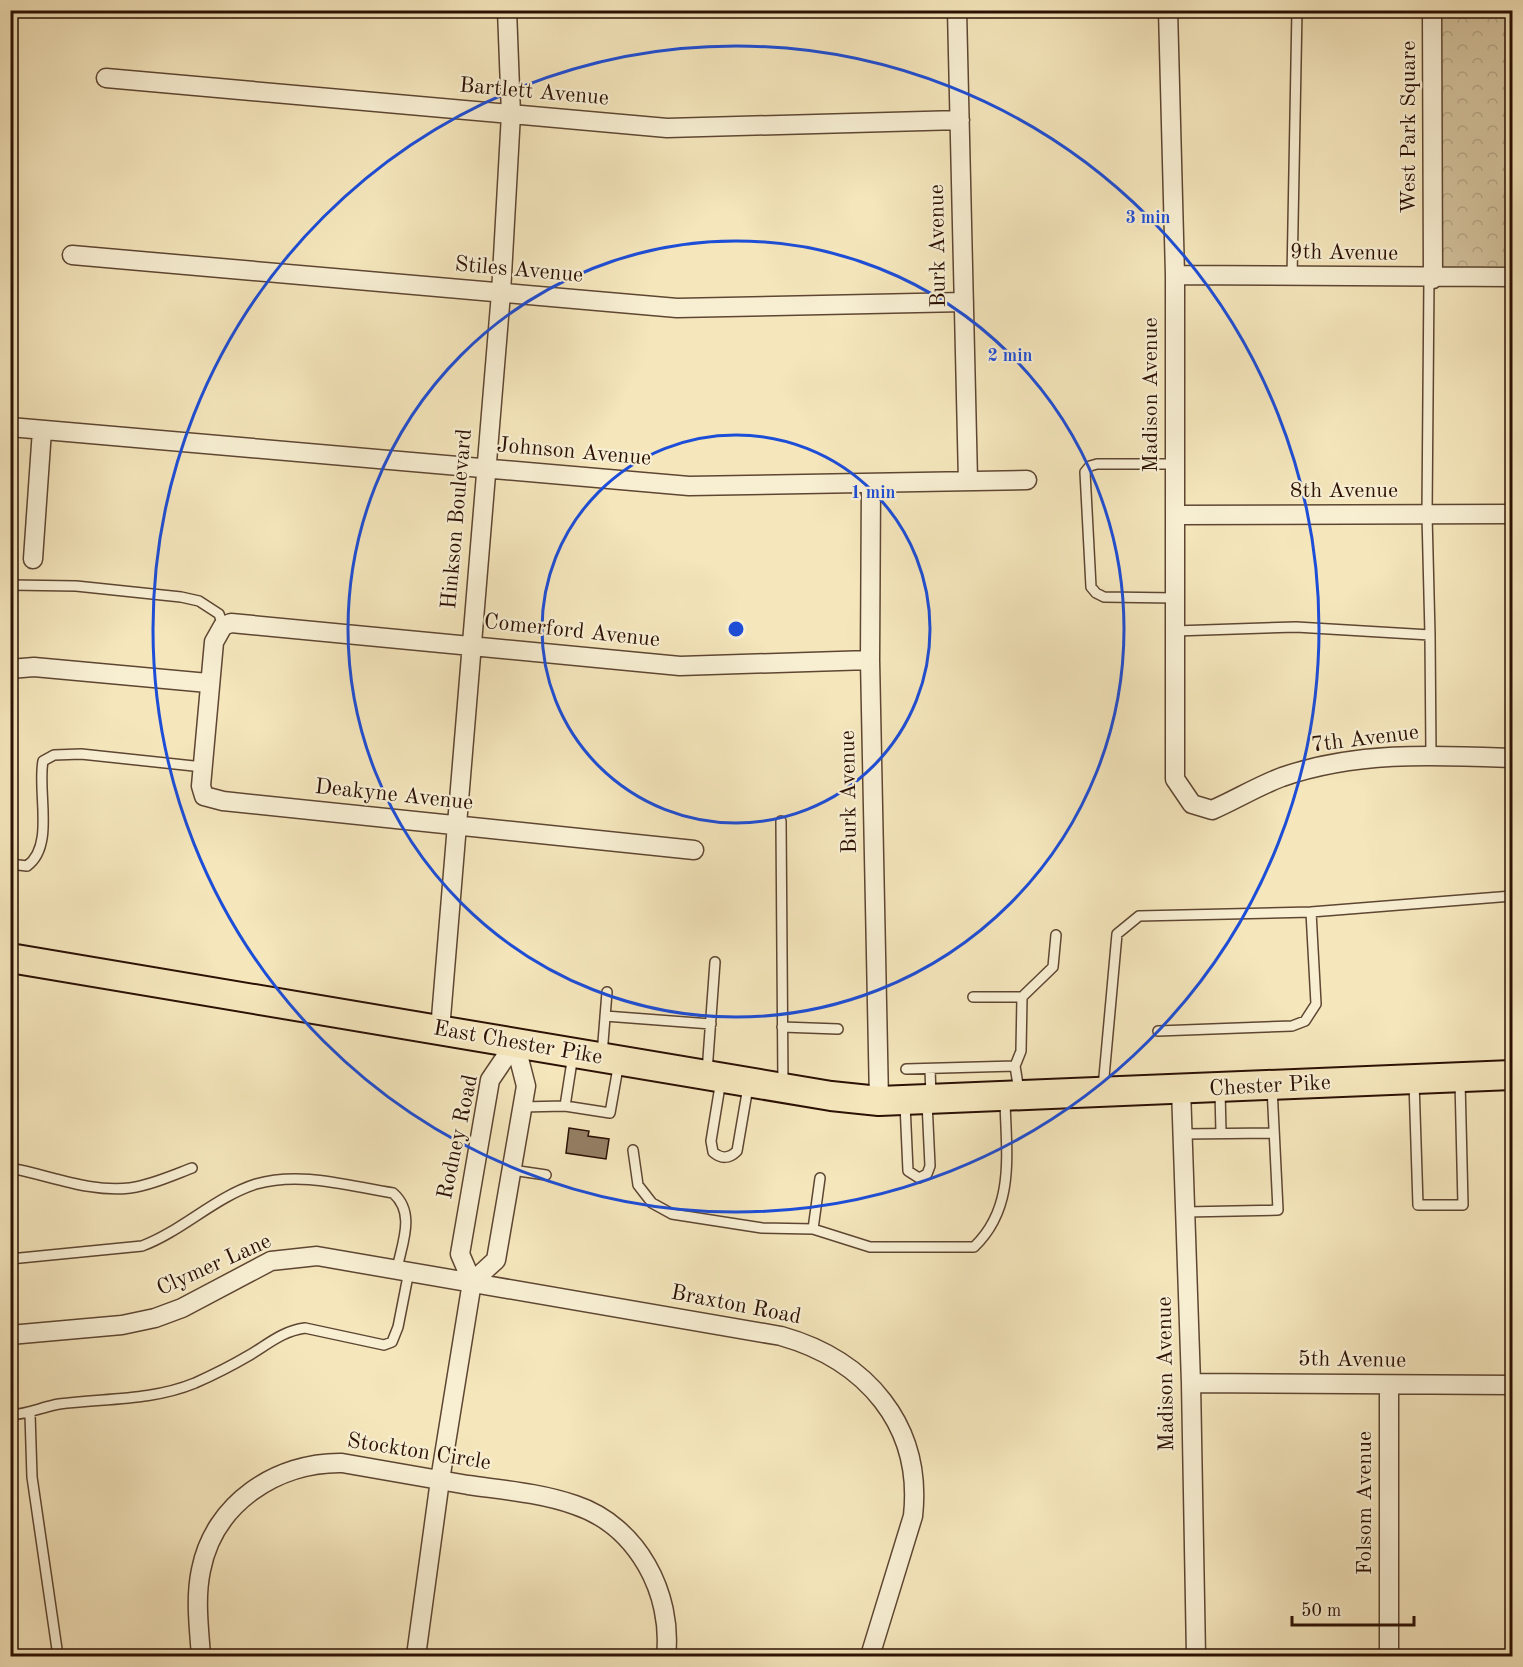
<svg xmlns="http://www.w3.org/2000/svg" width="1523" height="1667" font-family="'Old Standard TT',serif">
  <defs>
    <pattern id="forest-crowns" width="20" height="18" patternUnits="userSpaceOnUse" patternTransform="scale(1.5)"><rect width="20" height="18" fill="#d3c29d"/><path d="M2 6a3 3 0 1 1 6 0M12 15a3 3 0 1 1 6 0" fill="none" stroke="#b5a686"/></pattern>
  </defs>
  <rect width="100%" height="100%" fill="#f5e6bc"/>
  <filter id="stains"><feTurbulence type="fractalNoise" baseFrequency=".00333" numOctaves="4"/><feColorMatrix values="0 0 0 0 .2 0 0 0 0 .09 0 0 0 0 .02 0 0 0 .5 -.17"/></filter>
  <radialGradient id="worn" r=".72"><stop offset=".6" stop-color="#630" stop-opacity="0"/><stop offset="1" stop-color="#630" stop-opacity=".3"/></radialGradient>
  <path fill="url(#forest-crowns)" stroke="#7f6950" stroke-width="1.5" d="M1440 11H1512V277L1433 279Z"/>
  <path fill="#947f64" stroke="#2b1004" stroke-width="1.5" d="M569 1128 589 1131 588 1136 609 1139 606 1159 566 1153Z"/>
  <g fill="none" stroke-linecap="round" stroke-linejoin="round">
    <g stroke="#5e4632" stroke-width="12">
      <path id="service" d="M1292 277 1297 10
        M1429 279 1427 515 1430 635
        M10 585 76 586 181 597 199 601 219 614 223 626
        M1175 598 1104 597 1096 593 1091 587 1085 472 1090 466 1097 464H1175
        M1175 631 1296 627 1430 635 1431 755
        M781 821 783 1085
        M10 864 27 866C55 846 37 792 43 761L54 755 81 754 203 767
        M1311 912 1512 896
        M973 997H1022
        M605 1016 711 1024
        M782 1027 838 1029
        M602 1055 607 992
        M906 1069 1015 1066
        M930 1069 931 1096
        M707 1072 715 962
        M721 1080 711 1141 713 1152C721 1159 729 1159 737 1151L748 1087
        M1414 1082 1418 1205H1463L1460 1081
        M1103 1088 1117 934 1139 916 1311 912 1316 1004 1305 1021 1292 1026 1158 1031
        M1019 1091 1015 1066 1021 1051 1022 997 1053 967 1056 935
        M1220 1091 1221 1133
        M905 1104 908 1171 919 1178 927 1174 930 1166 927 1102
        M565 1106 573 1055
        M522 1107 565 1106 610 1113 619 1062
        M1183 1134 1273 1133
        M633 1150 638 1185 652 1203 672 1214 762 1228 813 1229 870 1247H974C1016 1207 1006 1152 1005 1100
        M10 1168C49 1175 90 1193 130 1188 151 1185 171 1176 192 1168
        M512 1170 546 1175
        M1185 1212 1278 1210 1272 1087
        M813 1229 820 1178
        M10 1259 142 1246C182 1231 215 1197 256 1184 301 1171 348 1186 393 1193 416 1213 402 1243 397 1269
        M30 1414 32 1477 58 1656
        M10 1415C28 1414 42 1407 59 1404 105 1398 151 1401 195 1383 213 1375 231 1366 248 1356 267 1345 282 1331 305 1328L384 1345 392 1342 398 1327 409 1271"/>
    </g>
    <g stroke="#5e4632" stroke-width="21">
      <path id="minor" d="M957 10 968 481
        M1168 10 1175 275V779L1192 804 1212 810C1235 800 1258 786 1282 777 1357 751 1435 755 1512 758
        M1432 10 1433 279
        M106 78 667 128 960 120
        M72 255 677 308 964 302
        M1175 275 1512 277
        M10 427 689 486 1027 480
        M871 483 870 660 879 1101
        M1175 515 1512 514
        M33 559 42 430
        M10 669 34 667 208 683
        M694 850 223 801 204 796 201 786 214 642 223 626 231 623 680 666 870 660
        M440 1030 501 293 511 114 507 10
        M1181 1089 1191 1383 1196 1656
        M472 1282 496 1260 526 1086 515 1043
        M10 1335 122 1325 155 1318 182 1308 271 1261 317 1256 781 1336C866 1360 923 1425 913 1516L870 1656
        M1191 1383 1512 1385
        M1389 1385V1656
        M201 1656C199 1628 195 1598 201 1570 214 1503 277 1462 342 1463 384 1470 426 1478 468 1485 503 1490 541 1493 575 1505 638 1526 673 1594 666 1656
        M416 1656 440 1480 472 1282 460 1254 490 1080 515 1043"/>
    </g>
    <g stroke="#2b1004" stroke-width="32">
      <path id="primary" d="M10 958 831 1096 879 1101 1512 1075"/>
    </g>
    <use href="#service" stroke="#f8efd3" stroke-width="9"/>
    <use href="#minor" stroke="#f8efd3" stroke-width="18"/>
    <use href="#primary" stroke="#f5e6bc" stroke-width="28"/>
  </g>
  <g fill="none" stroke="#1d4ed8" stroke-width="3">
    <circle cx="736" cy="629" r="194"/>
    <circle cx="736" cy="629" r="388"/>
    <circle cx="736" cy="629" r="583"/>
  </g>
  <g text-anchor="middle" dominant-baseline="central" stroke-width="4.5" stroke-linejoin="round" paint-order="stroke">
    <g font-size="22" fill="#2b1004" stroke="#f8efd3">
      <text transform="translate(534 92) rotate(5)">Bartlett Avenue</text>
      <text transform="translate(1409 127) rotate(-90)">West Park Square</text>
      <text transform="translate(938 246) rotate(-91)">Burk Avenue</text>
      <text transform="translate(1344 253) rotate(1)">9th Avenue</text>
      <text transform="translate(519 270) rotate(5)">Stiles Avenue</text>
      <text transform="translate(1151 395) rotate(-90)">Madison Avenue</text>
      <text transform="translate(574 452) rotate(5)">Johnson Avenue</text>
      <text x="1344" y="491">8th Avenue</text>
      <text transform="translate(457 519) rotate(-85)">Hinkson Boulevard</text>
      <text transform="translate(572 631) rotate(6)">Comerford Avenue</text>
      <text transform="translate(1365 739) rotate(-7)">7th Avenue</text>
      <text transform="translate(849 792) rotate(-91)">Burk Avenue</text>
      <text transform="translate(394 795) rotate(6)">Deakyne Avenue</text>
      <text transform="translate(518 1043) rotate(10)">East Chester Pike</text>
      <text transform="translate(1270 1086) rotate(-3)">Chester Pike</text>
      <text transform="translate(458 1137) rotate(-78)">Rodney Road</text>
      <text transform="translate(214 1265) rotate(-24)">Clymer Lane</text>
      <text transform="translate(736 1305) rotate(11)">Braxton Road</text>
      <text transform="translate(1352 1360) rotate(1)">5th Avenue</text>
      <text transform="translate(1166 1374) rotate(-91)">Madison Avenue</text>
      <text transform="translate(419 1452) rotate(9)">Stockton Circle</text>
      <text transform="translate(1365 1503) rotate(-90)">Folsom Avenue</text>
    </g>
  </g>
  <circle cx="736" cy="629" r="9" fill="#1d4ed8" stroke="#f8efd3" stroke-width="3"/>
  <g font-size="18" text-anchor="middle" font-weight="bold" fill="#1d4ed8" stroke="#f8efd3" stroke-width="4.5" stroke-linejoin="round" paint-order="stroke">
    <text x="1148" y="223">3 min</text>
    <text x="1010" y="361">2 min</text>
    <text x="873" y="498">1 min</text>
  </g>
  <rect width="1523" height="1667" fill="none" stroke="#f5e6bc" stroke-width="36"/>
  <rect x="12" y="12" width="1499" height="1643" fill="none" stroke="#2b1004" stroke-width="3"/>
  <rect x="18" y="18" width="1487" height="1631" fill="none" stroke="#2b1004" stroke-width="1.5"/>
  <path d="M1292 1616v9h122v-9" fill="none" stroke="#2b1004" stroke-width="3"/>
  <text x="1301" y="1616" font-size="18" fill="#2b1004" stroke="#f8efd3" stroke-width="4.5" paint-order="stroke">50 m</text>
  <rect width="100%" height="100%" filter="url(#stains)"/>
  <rect width="100%" height="100%" fill="url(#worn)"/>
</svg>
